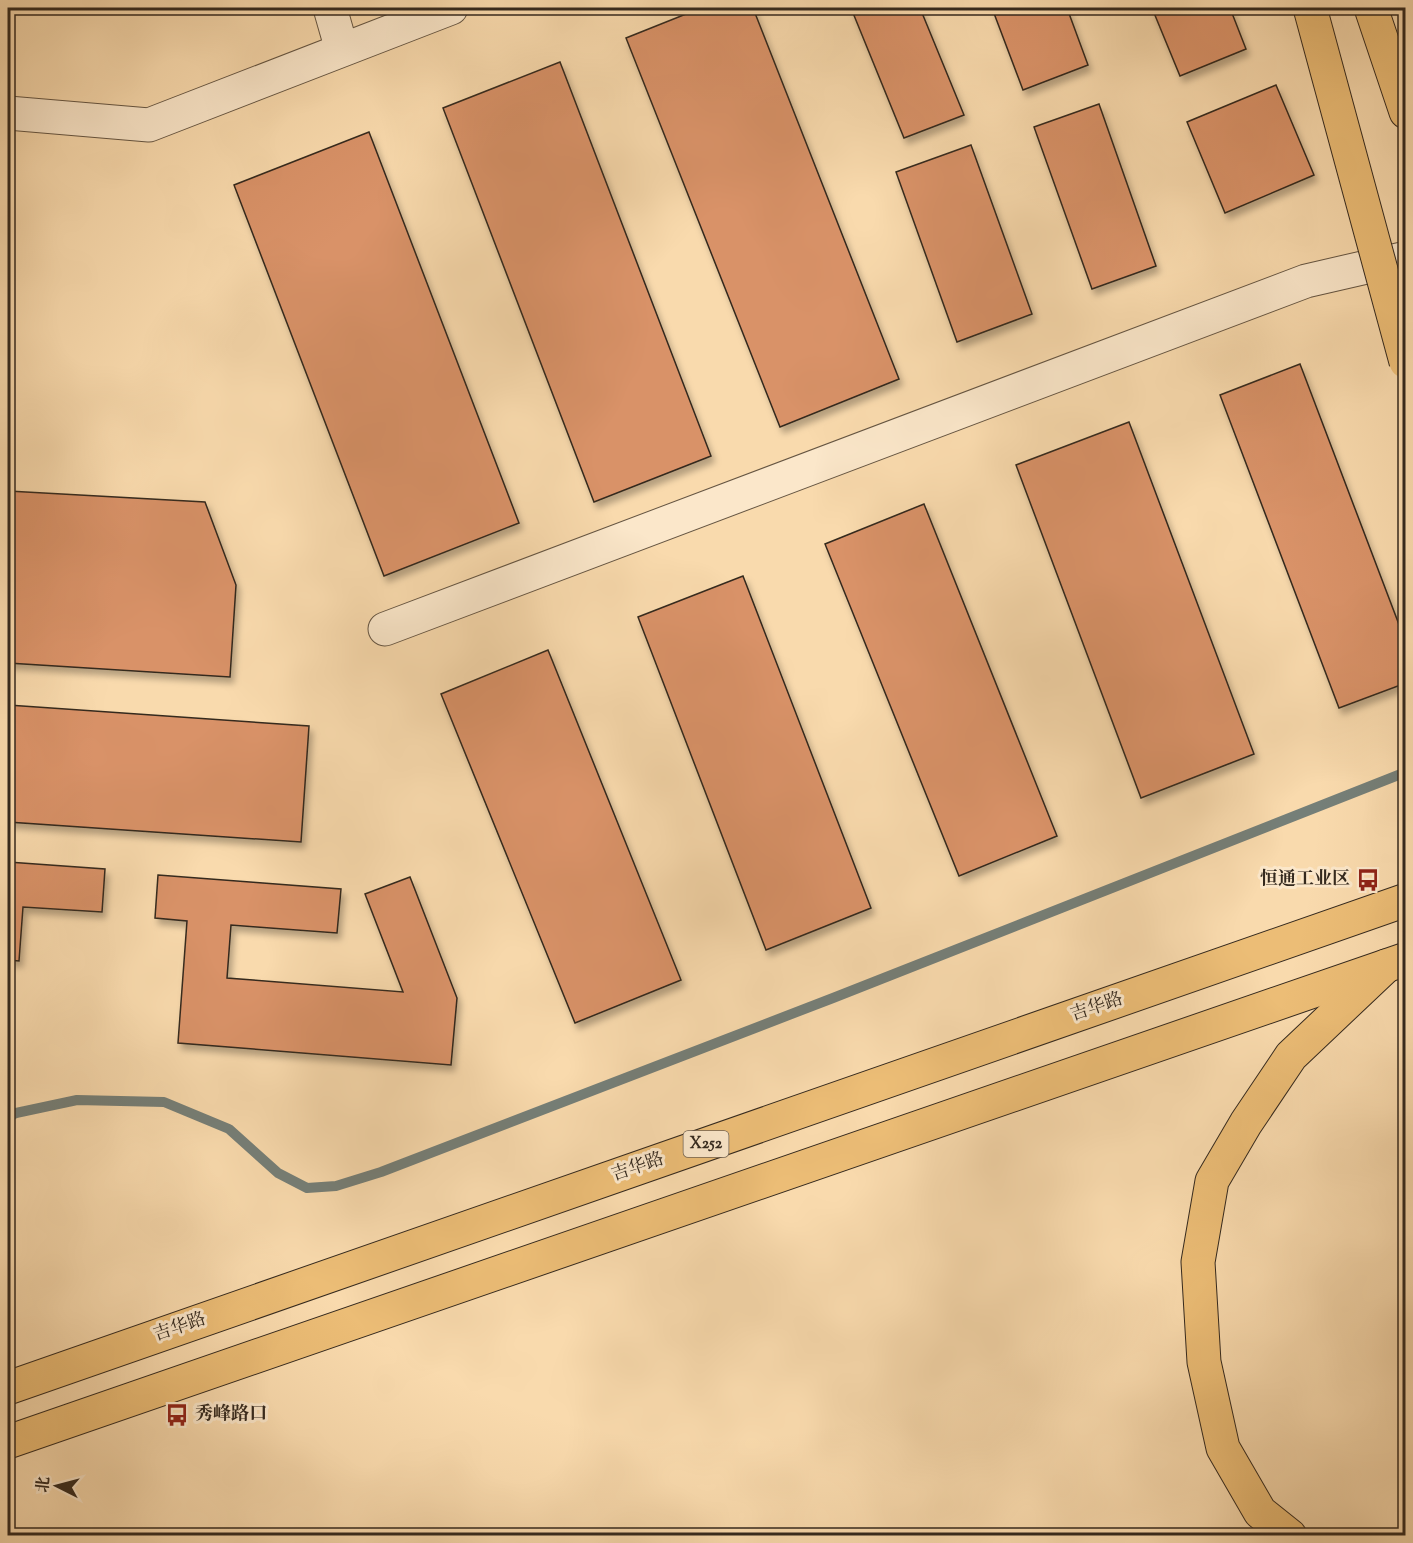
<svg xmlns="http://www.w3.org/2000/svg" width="1413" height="1543" font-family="'Sorts Mill Goudy','Noto Serif SC',serif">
  <defs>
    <filter id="shadow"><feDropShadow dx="3.5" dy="6" stdDeviation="3" flood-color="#0004"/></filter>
  </defs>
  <rect width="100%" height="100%" fill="#f9daad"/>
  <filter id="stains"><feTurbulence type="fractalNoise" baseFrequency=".00333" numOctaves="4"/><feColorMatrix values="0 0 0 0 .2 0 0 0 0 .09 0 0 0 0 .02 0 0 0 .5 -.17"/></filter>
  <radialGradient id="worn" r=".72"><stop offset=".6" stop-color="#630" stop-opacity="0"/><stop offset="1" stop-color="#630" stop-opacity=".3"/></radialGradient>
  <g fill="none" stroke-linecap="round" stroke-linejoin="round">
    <path stroke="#757f78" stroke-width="10" d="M8 1117 16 1113 77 1100 164 1102 229 1129 278 1173 307 1188 336 1186 381 1172 833 998 1406 772"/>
  </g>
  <path fill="#d99268" stroke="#34291e" stroke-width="1.5" filter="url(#shadow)" d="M701 8H753L899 379 780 427 626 38Z
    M851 8H920L964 115 904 138Z
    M992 8H1067L1088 65 1023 90Z
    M1152 8H1230L1246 49 1180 76Z
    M560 62 711 456 594 502 443 108Z
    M1276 85 1314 175 1225 213 1187 122Z
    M1099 104 1156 266 1092 289 1034 127Z
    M369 132 519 523 384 576 234 185Z
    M971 145 1032 314 957 342 896 172Z
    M1300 364 1406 643V683L1339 708 1220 395Z
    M1129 422 1254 754 1141 798 1016 465Z
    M8 491 205 502 236 585 230 677 8 663Z
    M924 504 1057 836 959 876 825 544Z
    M743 576 871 908 766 950 638 617Z
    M548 650 681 980 575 1023 441 694Z
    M8 705 309 726 301 842 8 822Z
    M8 862 105 869 102 912 23 907 19 961 8 960Z
    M158 875 341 889 337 933 231 925 227 978 403 992 365 894 410 877 457 998 451 1065 178 1043 187 921 155 918Z"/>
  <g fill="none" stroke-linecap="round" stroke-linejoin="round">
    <g stroke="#655542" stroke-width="35">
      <path id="minor" d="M330 8 342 50
        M8 113 149 125 451 8
        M385 629 1306 281 1406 258"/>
    </g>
    <g stroke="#34291e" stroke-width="35">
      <path id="major" d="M8 1388 1406 900
        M8 1442 1406 959"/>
    </g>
    <g stroke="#34291e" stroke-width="35">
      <path id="highway" d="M1371 8 1406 112
        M1290 1536 1260 1512 1223 1448 1204 1362 1198 1262 1212 1181 1246 1123 1291 1056 1386 966"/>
    </g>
    <use href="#minor" stroke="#fbe7ca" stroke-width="33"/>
    <use href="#major" stroke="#ecbd76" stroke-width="33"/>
    <use href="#highway" stroke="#ecbd76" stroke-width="33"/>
    <g stroke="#34291e" stroke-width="35" stroke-linecap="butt">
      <path id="highway-bridge" d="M1310 8 1406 362"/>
    </g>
    <use href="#highway-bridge" stroke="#ecbd76" stroke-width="33"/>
  </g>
  <defs>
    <g id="bus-bare" transform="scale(1.8)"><path d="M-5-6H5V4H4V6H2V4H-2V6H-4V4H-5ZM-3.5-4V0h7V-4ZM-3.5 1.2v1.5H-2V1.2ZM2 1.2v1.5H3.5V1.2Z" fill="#8f2418" stroke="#fbe7ca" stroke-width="2.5" paint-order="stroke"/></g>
  </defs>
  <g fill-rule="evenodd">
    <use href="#bus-bare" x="1368" y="880"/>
    <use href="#bus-bare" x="177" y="1415"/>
  </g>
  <g text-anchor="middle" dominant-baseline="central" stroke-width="6" stroke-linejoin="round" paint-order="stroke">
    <rect fill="#fbe7ca" stroke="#706252" stroke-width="1.5" x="683.5" y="1131" width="45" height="26" rx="4.5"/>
    <g font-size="16" font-weight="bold" fill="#34291e">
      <text x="706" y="1144">X252</text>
    </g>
    <g font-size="18" font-weight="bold" fill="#34291e" stroke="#fbe7ca" text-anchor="end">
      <text x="1350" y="880">恒通工业区</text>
      <text x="195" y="1415" text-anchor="start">秀峰路口</text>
    </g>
    <g font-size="18" fill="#34291e" stroke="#fbe7ca">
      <text transform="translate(1097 1008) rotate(-19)">吉华路</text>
      <text transform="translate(638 1168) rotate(-19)">吉华路</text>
      <text transform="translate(180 1328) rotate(-19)">吉华路</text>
    </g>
  </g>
  <rect width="1413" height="1543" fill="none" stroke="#f9daad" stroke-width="30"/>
  <rect x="9" y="9" width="1395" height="1525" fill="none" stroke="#34291e" stroke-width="3"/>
  <rect x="15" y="15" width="1383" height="1513" fill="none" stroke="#34291e" stroke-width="1.5"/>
  <g transform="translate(57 1486) rotate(276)" stroke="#fbe7ca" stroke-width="4.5" paint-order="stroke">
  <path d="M0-4.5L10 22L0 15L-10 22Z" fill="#34291e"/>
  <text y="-9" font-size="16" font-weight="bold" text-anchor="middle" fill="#34291e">北</text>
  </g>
  <rect width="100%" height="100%" filter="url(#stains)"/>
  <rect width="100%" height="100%" fill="url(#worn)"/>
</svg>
